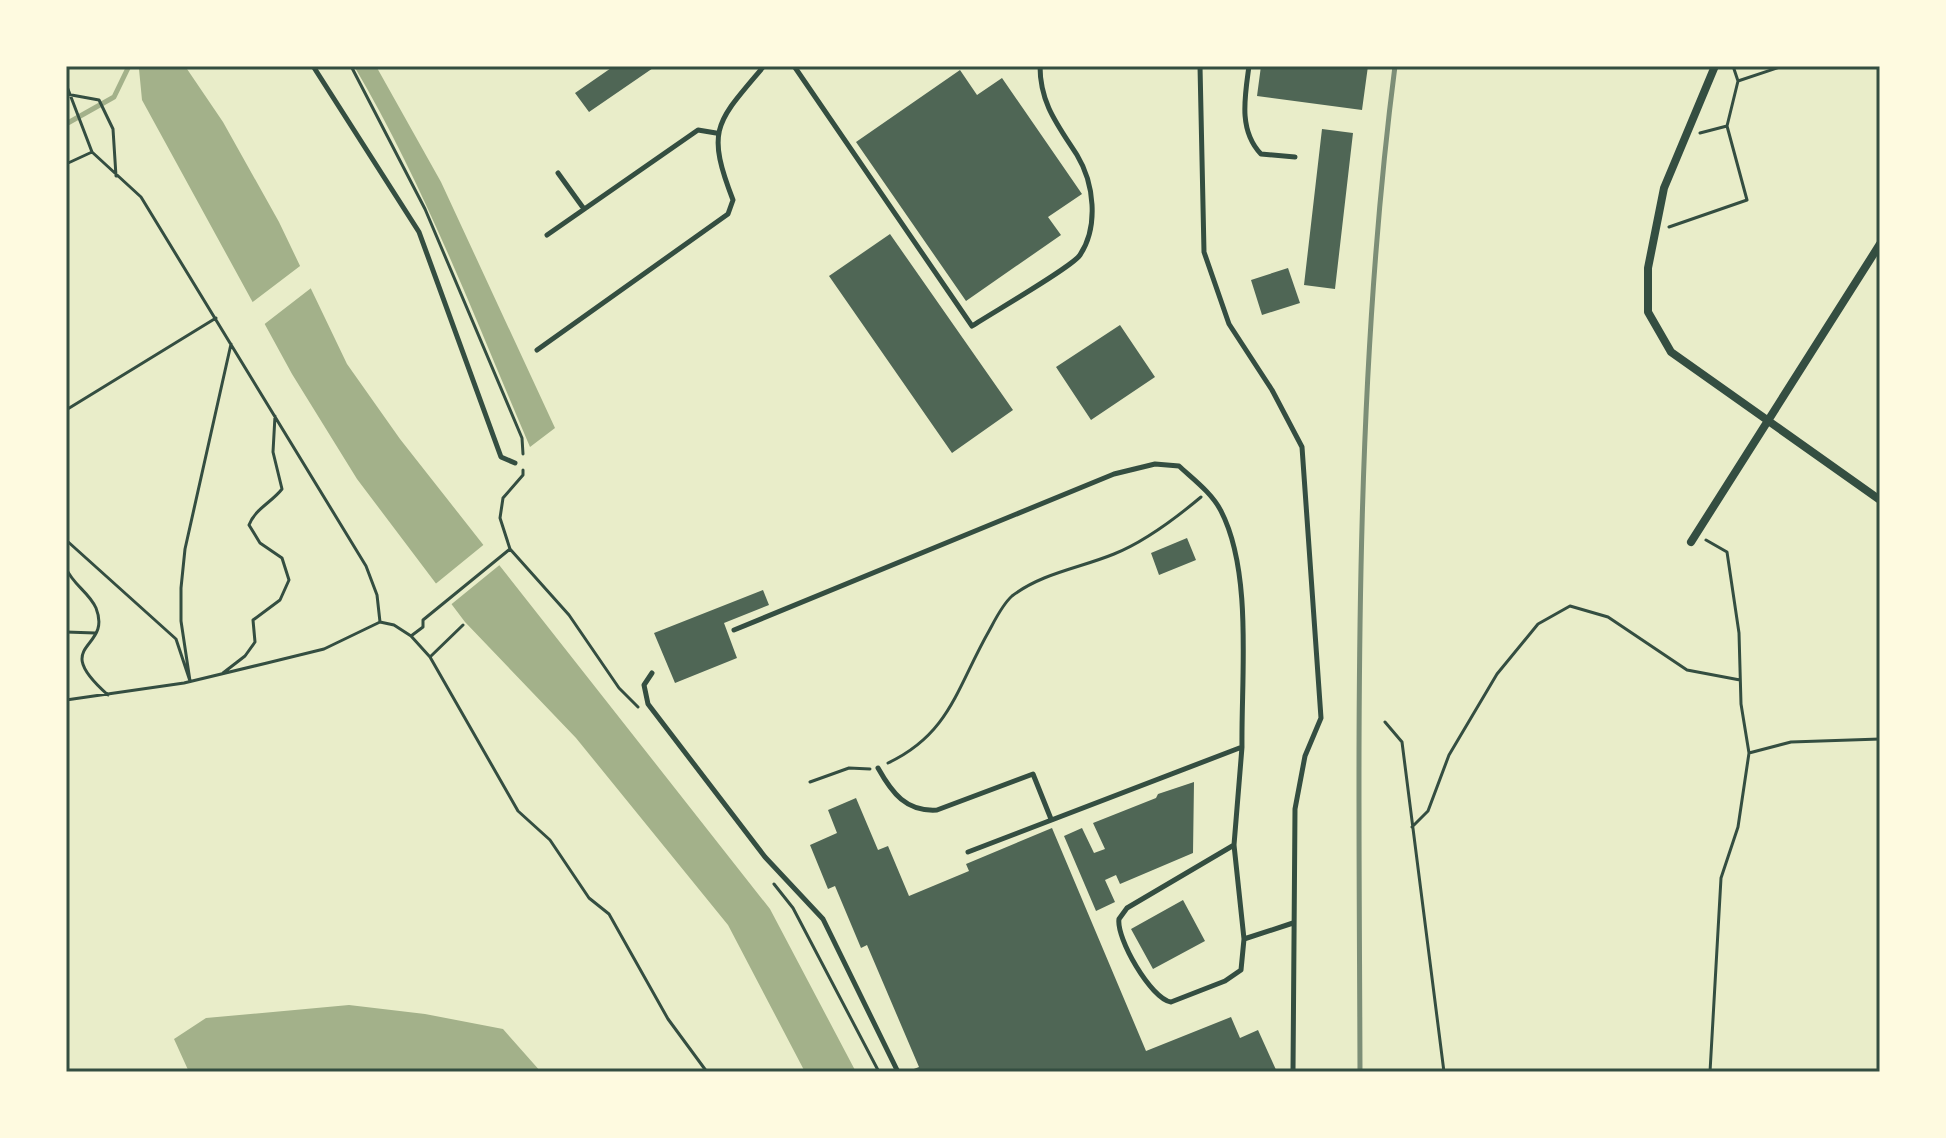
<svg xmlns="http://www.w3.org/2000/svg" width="1946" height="1138" font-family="Mulish,sans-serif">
  <rect width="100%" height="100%" fill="#e9edc9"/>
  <path fill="#a3b18a" d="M122 66H185L223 122 279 222 347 364 400 439 770 909 856 1072H805L728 925 576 738 465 622 357 479 292 374 142 100 139 69Z
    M354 66H376L441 182 555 428 530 447C475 319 425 186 354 66Z
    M349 1005 425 1014 503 1029 541 1072H189L174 1039 206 1018Z"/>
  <path fill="#e9edc9" d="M304 263 315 285 262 326 250 304Z
    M487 542 502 563 448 607 433 586Z"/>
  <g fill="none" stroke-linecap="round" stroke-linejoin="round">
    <path stroke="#a3b18a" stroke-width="5" d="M66 124 114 97 129 66"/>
  </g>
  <path fill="#4f6655" d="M614 66H656L589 112 575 93Z
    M1261 66H1368L1362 110 1257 96Z
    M960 70 977 95 1002 78 1082 194 1048 217 1061 235 966 301 856 142Z
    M1322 129 1353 133 1335 289 1304 285Z
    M890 234 1013 410 952 453 829 276Z
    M1288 268 1300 303 1262 315 1251 280Z
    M1120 325 1155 377 1091 420 1056 367Z
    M1187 538 1196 560 1159 575 1151 553Z
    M763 590 769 605 724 623 737 658 675 683 654 633Z
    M1194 782 1193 853 1120 884 1116 875 1105 880 1115 902 1096 911 1064 836 1082 828 1094 853 1105 849 1093 823 1156 798 1158 794Z
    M856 798 878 850 888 846 909 896 969 871 966 864 1052 828 1146 1051 1231 1017 1240 1038 1258 1030 1277 1072H906L919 1067 867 945 861 948 835 886 828 889 810 845 837 833 828 810Z
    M1183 900 1205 941 1153 969 1131 929Z"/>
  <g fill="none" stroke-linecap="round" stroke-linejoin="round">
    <path stroke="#344e41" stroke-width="3" d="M351 66 425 209 522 438 523 454
      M1733 66 1738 81
      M66 84 92 152 141 197 366 566 377 595 380 622 324 649 267 663 184 683 66 700
      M66 94 99 100 113 129 116 176
      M1700 133 1727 126
      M66 164 92 152
      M1669 227 1747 200 1727 126 1738 81 1783 66
      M66 410 216 318
      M523 470V475L503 498 500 518 510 549 569 615 619 688 638 707
      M66 540 176 639 190 681 181 621V588L185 549 231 344
      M1706 540 1727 552 1739 633 1741 704 1749 753 1738 827 1721 878 1710 1072
      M510 549 423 620V627L411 636 430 657 518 811 550 840 589 898 609 914 668 1019 707 1072
      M66 568C73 585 89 592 96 608 113 651 48 642 108 695
      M380 622 394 625 411 636
      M66 632 95 633
      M430 657 463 625
      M223 673 245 656 255 642 253 620 280 600 289 580 282 558 260 543 249 525C255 509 272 502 282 489L273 452 275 416
      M1385 722 1402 742 1444 1072
      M1749 753 1791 742 1880 739
      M888 763C950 734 957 687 989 631 995 620 1002 605 1012 596 1042 573 1080 568 1114 554 1144 542 1176 518 1201 497
      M810 782 849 768 870 769
      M1412 827 1428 811 1449 755 1497 674 1538 624 1570 606 1608 617 1687 670 1740 680
      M774 884 793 908 879 1072"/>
    <path stroke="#344e41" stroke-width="5" d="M313 66 419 232 501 457 515 463
      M794 66 972 326C990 314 1072 267 1080 255 1099 226 1094 183 1077 155 1057 124 1040 103 1040 66
      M1200 66 1204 252 1229 324 1272 390 1302 447 1321 718 1305 756 1295 809 1293 1072
      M1249 66C1245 96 1238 130 1261 154L1295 157
      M558 173 584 209
      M547 235 698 130 716 133
      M537 350 728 214 733 200C705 128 717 122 764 66
      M734 630 1114 474 1155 464 1179 466C1193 479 1212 493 1221 511 1253 573 1241 678 1242 747
      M652 673 644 685 648 704 765 857 823 919 898 1072
      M878 768C892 793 906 812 937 810L1033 774 1051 819
      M1234 845 1127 908 1119 919C1116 938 1151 999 1171 1002L1225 981 1241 970 1244 939 1293 923
      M968 852 1242 747 1234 845 1244 939"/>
    <path stroke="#344e41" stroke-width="8" d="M1715 66 1664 188 1648 268V312L1671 352 1880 500
      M1691 542 1880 244"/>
    <path stroke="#7c8e77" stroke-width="5" d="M1360 1072C1359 737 1352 399 1395 66"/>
  </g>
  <rect width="1946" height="1138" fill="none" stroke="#fefae0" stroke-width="136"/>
  <rect x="68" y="68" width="1810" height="1002" fill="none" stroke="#344e41" stroke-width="3"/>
</svg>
